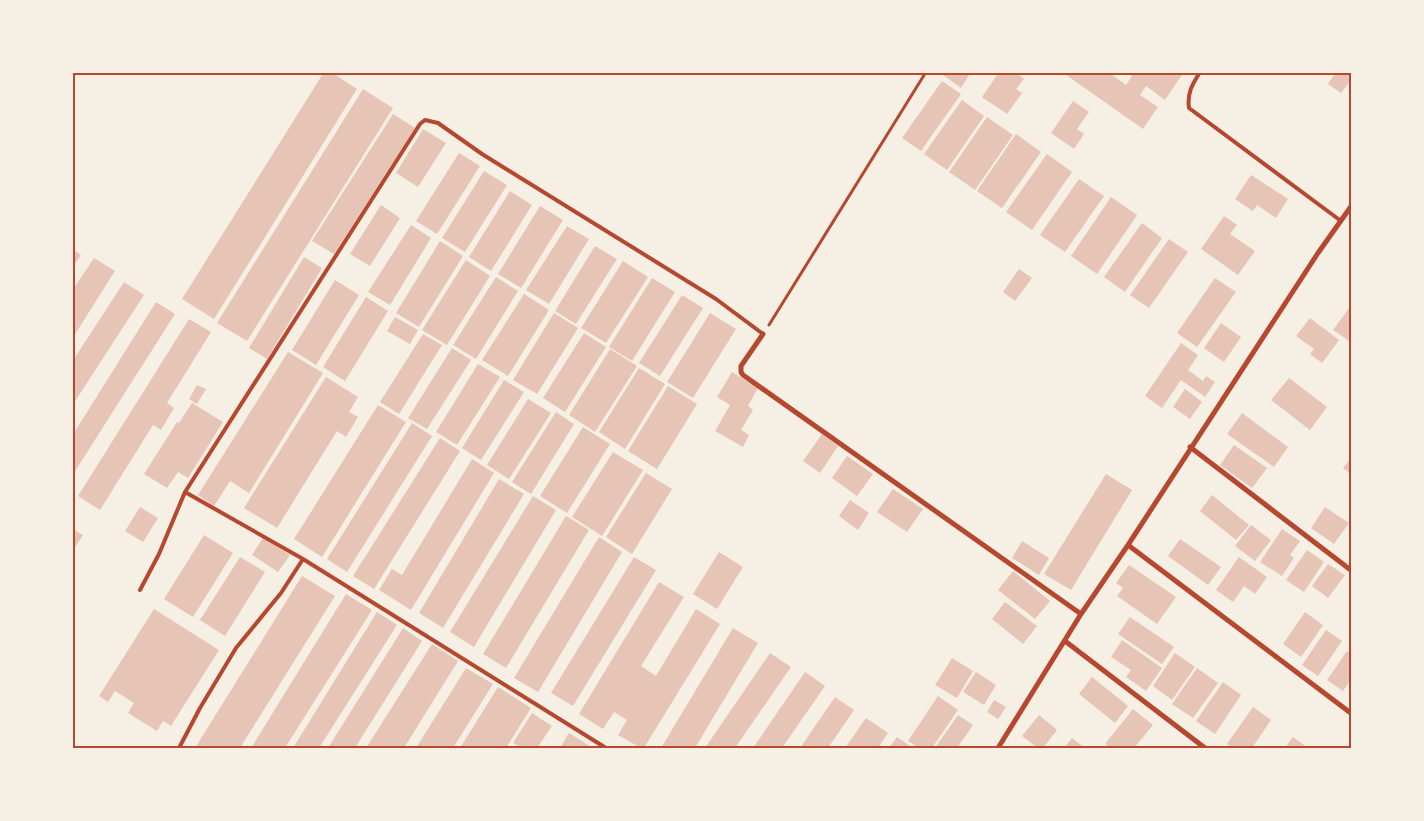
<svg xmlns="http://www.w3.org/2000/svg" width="1424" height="821" font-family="Montserrat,sans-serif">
  <rect width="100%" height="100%" fill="#f6efe4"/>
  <path fill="#e6c5b7" d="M324 72H331L357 89 214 319 182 299Z
    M939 72H971L961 88Z
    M999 72H1015L1024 79 1016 89 1022 93 1007 114 982 97Z
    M1062 72H1108L1126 85 1132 76 1127 72H1184L1165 100 1146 86 1140 95 1158 107 1143 129Z
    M1336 72H1352V79L1341 93 1328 84Z
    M942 81 961 94 921 151 902 138Z
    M363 89 393 108 247 341 217 323Z
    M962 100 984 116 947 170 924 154Z
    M1073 101 1089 112 1077 129 1084 134 1074 149 1051 133Z
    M393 114 415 128 334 254 312 241Z
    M987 117 1013 135 975 190 949 172Z
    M423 129 446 143 418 187 396 173Z
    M1016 134 1041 152 1002 208 977 191Z
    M459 153 480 166 437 234 416 221Z
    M1047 154 1072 172 1032 230 1006 212Z
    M484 171 507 185 465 252 442 238Z
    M1251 175 1288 199 1276 218 1257 205 1253 211 1235 199Z
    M1079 179 1104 196 1065 252 1040 235Z
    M510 191 532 205 491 271 469 257Z
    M1111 197 1137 215 1097 274 1071 256Z
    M381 205 400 218 370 266 350 254Z
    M540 206 563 220 521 288 498 274Z
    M1224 216 1237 225 1230 234 1255 251 1238 275 1201 249Z
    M1142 223 1162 238 1125 292 1104 277Z
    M411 225 431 238 390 305 368 292Z
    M567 226 589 239 549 304 526 290Z
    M1169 239 1188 252 1149 308 1130 295Z
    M440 241 463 256 419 327 396 313Z
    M595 246 617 259 576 324 555 311Z
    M72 249 81 255 72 268Z
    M304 257 322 268 267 359 249 348Z
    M94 258 115 271 72 339V291Z
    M466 260 490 276 447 345 422 330Z
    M623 261 648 277 606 343 581 328Z
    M1019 269 1032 278 1015 301 1003 292Z
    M496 277 518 291 476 359 453 345Z
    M652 278 675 292 632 361 609 347Z
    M1215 278 1236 292 1197 347 1177 333Z
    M335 280 359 295 316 365 292 350Z
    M124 282 144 295 72 406V362Z
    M524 294 549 310 508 376 482 360Z
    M682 295 703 308 660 376 639 363Z
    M366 297 388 311 345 381 323 367Z
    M156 302 175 314 72 476V436Z
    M1352 304V343L1333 330Z
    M554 313 578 328 537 394 513 380Z
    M710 313 736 329 693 398 667 382Z
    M395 317 418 330 410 344 387 331Z
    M1310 318 1339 340 1322 363 1310 354 1314 349 1296 336Z
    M189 319 211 332 167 403 174 408 161 430 153 425 100 510 78 496Z
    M1221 323 1241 337 1224 362 1204 348Z
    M584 333 606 347 565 412 543 398Z
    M423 334 442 345 399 414 380 402Z
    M1181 343 1198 355 1188 370 1203 381 1206 376 1215 382 1205 397 1181 380 1162 408 1145 396Z
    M452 348 471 360 427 429 408 418Z
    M610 349 637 366 595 432 569 415Z
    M288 352 323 373 249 493 230 481 214 506 198 495Z
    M478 364 500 377 457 445 436 432Z
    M639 368 665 384 625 449 599 432Z
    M732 372 758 388 748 406 753 410 741 430 749 435 743 447 715 431 730 405 717 397Z
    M326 377 358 397 349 412 358 417 346 437 337 431 277 528 244 508Z
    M1289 378 1327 407 1310 430 1271 400Z
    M504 380 524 392 481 460 462 448Z
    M197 385 206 389 197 404 189 399Z
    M668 386 697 404 657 469 628 451Z
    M1185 389 1202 402 1190 419 1173 407Z
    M528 399 551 413 509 479 487 465Z
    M192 403 223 422 188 478 178 472 167 488 144 474 177 422 179 423Z
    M378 405 406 422 322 557 294 539Z
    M556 412 574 424 531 494 512 482Z
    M1242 413 1288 447 1274 467 1227 434Z
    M412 423 432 436 347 572 327 559Z
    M583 427 610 444 567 513 540 496Z
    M822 434 838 446 820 473 803 461Z
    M440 438 460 451 374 589 353 576Z
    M1234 445 1267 468 1252 488 1220 465Z
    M613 452 643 470 602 536 572 517Z
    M847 456 873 474 857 496 832 478Z
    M1352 457V475L1343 468Z
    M472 459 494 473 411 610 379 590 392 569 402 575Z
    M646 473 672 489 632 554 606 537Z
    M1106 474 1132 490 1071 590 1044 574Z
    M499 479 524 494 443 628 419 613Z
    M893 489 923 509 907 532 877 512Z
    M1212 495 1249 525 1236 540 1200 511Z
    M533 496 556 510 474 647 450 632Z
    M850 500 869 513 858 530 839 516Z
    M140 507 158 518 143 542 125 531Z
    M1325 507 1349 523 1334 544 1311 528Z
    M566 516 589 530 506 668 483 654Z
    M1251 525 1271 540 1255 561 1235 546Z
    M72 529 83 535 72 552Z
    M1282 529 1300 541 1290 555 1294 558 1282 576 1260 562Z
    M204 535 233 553 193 617 164 599Z
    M599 537 622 552 538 692 514 678Z
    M263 538 290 555 278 572 252 555Z
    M1180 539 1221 567 1208 585 1168 556Z
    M1022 541 1049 558 1039 575 1012 558Z
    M1307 550 1324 562 1304 592 1286 580Z
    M719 552 743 567 717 609 693 594Z
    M240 557 265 572 225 636 200 620Z
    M634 557 656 570 573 706 551 693Z
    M1239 557 1267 577 1255 594 1244 586 1233 602 1216 590Z
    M1328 564 1345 575 1328 598 1312 586Z
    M1129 565 1176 597 1157 624 1117 596 1123 588 1116 583Z
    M1013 571 1050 601 1035 619 998 590Z
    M302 576 335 596 240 748H195Z
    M659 582 684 597 641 666 656 676 696 609 720 624 644 748H641L618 735 627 720 614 712 603 729 579 714Z
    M346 594 372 610 285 748H251Z
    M1005 602 1037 626 1023 644 992 619Z
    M154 609 219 650 171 726 163 721 157 731 128 713 134 703 115 691 108 702 99 696Z
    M377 612 397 625 319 748H293Z
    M1305 612 1323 625 1301 657 1283 644Z
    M1130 617 1174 647 1162 664 1118 634Z
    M403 628 422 641 355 748H328Z
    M733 628 758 643 695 748H661Z
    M1326 630 1342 641 1318 676 1302 665Z
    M1122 640 1162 668 1146 691 1126 677 1131 670 1111 657Z
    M432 644 458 661 404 748H366Z
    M1347 651 1352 655V678L1343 691 1327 680Z
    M770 653 791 667 735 748H705Z
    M1175 653 1195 667 1172 700 1153 686Z
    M952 658 973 671 957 698 935 685Z
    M466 668 493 684 453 748H416Z
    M1197 668 1218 683 1193 718 1172 704Z
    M805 672 825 686 782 748H753Z
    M976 672 996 685 984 705 963 692Z
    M1092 677 1128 706 1115 723 1079 694Z
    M1223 682 1241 695 1215 734 1196 721Z
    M498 687 531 708 506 748H460Z
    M938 696 958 710 932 748H919L908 741Z
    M835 697 854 710 828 748H800Z
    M994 700 1006 707 998 719 987 712Z
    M1253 707 1271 720 1252 748H1233L1227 744Z
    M1133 709 1153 725 1134 748H1110L1105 744Z
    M532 713 552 726 537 748H522L513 743Z
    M958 715 973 725 957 748H935Z
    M1039 715 1057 730 1043 748H1038L1022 736Z
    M866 718 888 733 878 748H845Z
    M569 733 593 748H560Z
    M897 737 913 748H889Z
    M1293 737 1308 748H1285Z
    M1072 738 1085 748H1064Z"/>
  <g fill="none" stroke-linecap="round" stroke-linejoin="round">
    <path stroke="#b5482f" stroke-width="3" d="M769 325 926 72"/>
    <path stroke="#b5482f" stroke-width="4" d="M1200 72C1192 85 1187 93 1189 108L1341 221
      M140 590 159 554 185 492
      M179 748 200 708 236 648 281 593 303 559
      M606 748 303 559 185 492 420 124 425 120 438 123 482 154 716 299 763 334"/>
    <path stroke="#b5482f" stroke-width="5" d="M763 334 741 366V372L743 375 1081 614
      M1190 447 1352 571
      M1128 545 1352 714
      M1065 641 1205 748
      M998 748 1081 614 1128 545 1318 253 1352 205"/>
  </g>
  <rect width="1424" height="821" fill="none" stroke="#f6efe4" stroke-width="148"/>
  <rect x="74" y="74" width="1276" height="673" fill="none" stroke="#b5482f" stroke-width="2"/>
</svg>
